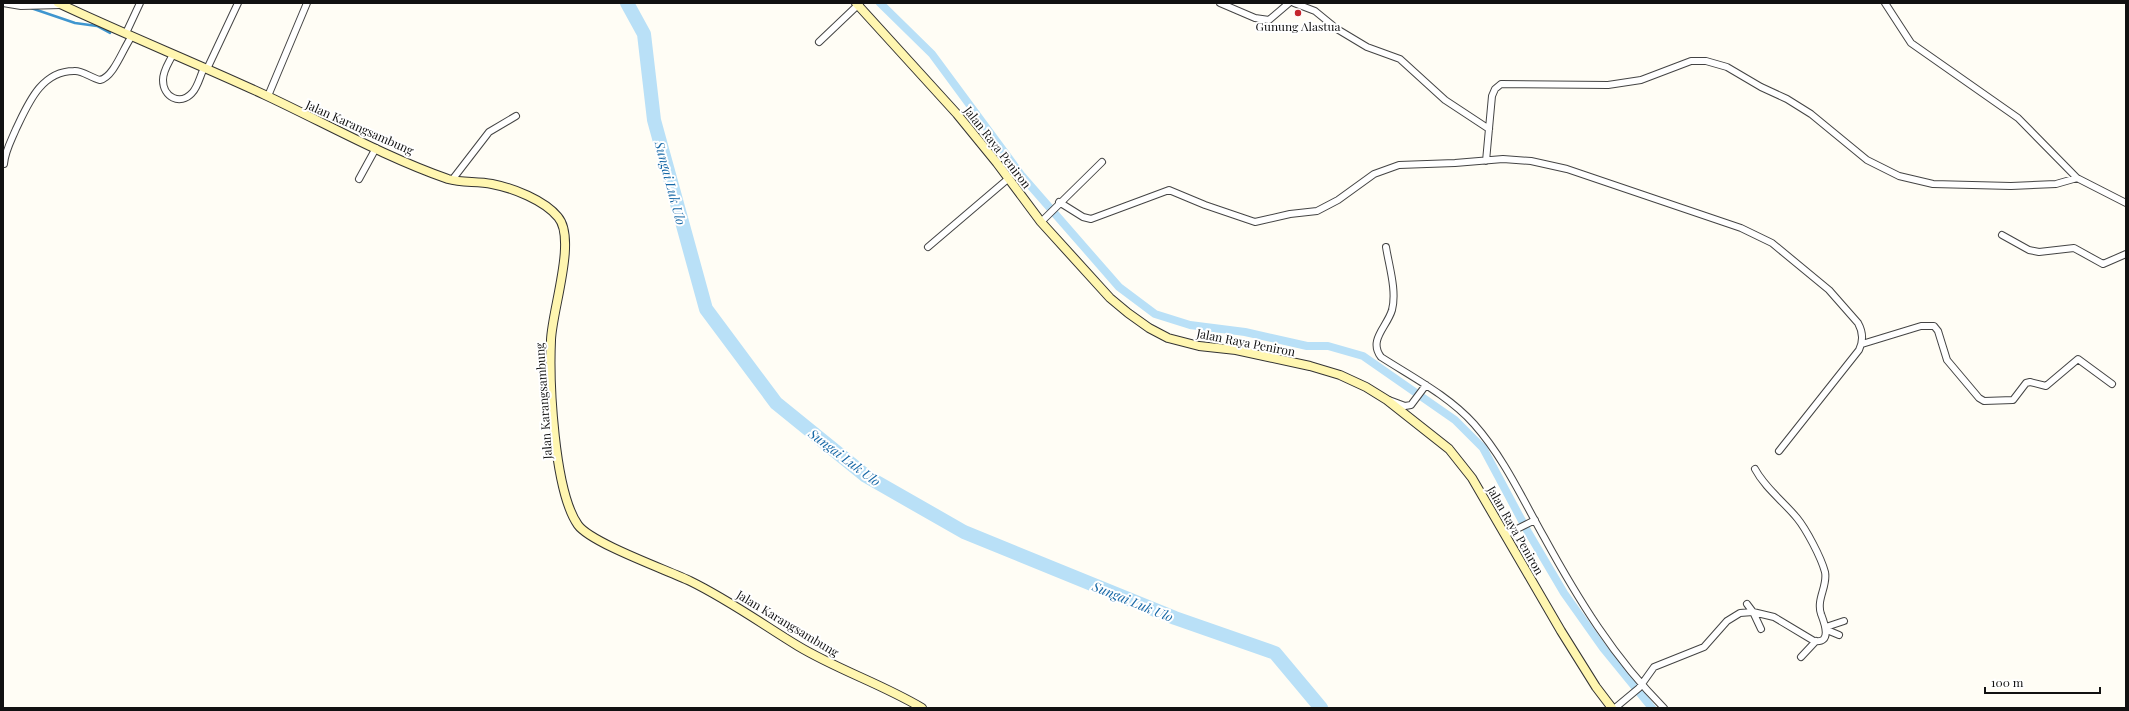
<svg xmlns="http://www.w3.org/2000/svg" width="2129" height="711" font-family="'Playfair Display',serif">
  <rect width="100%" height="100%" fill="#fffdf5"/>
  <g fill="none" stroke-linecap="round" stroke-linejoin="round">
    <path stroke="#3f96cf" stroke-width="2.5" d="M31 8 75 23 97 26 110 33"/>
    <path stroke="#b9e0f7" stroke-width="8" d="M880 3 932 54 1022 176 1119 287 1155 314 1190 325 1245 332 1307 346H1328L1363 356 1455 420 1483 448 1528 532 1564 593 1603 648 1652 708"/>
    <path stroke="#b9e0f7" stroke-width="14" d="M627 3 644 34 654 120 706 309 776 403 866 476 964 532 1175 618 1275 653 1321 708"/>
    <g stroke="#444" stroke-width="8">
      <path id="minor" d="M3 3 21 6 61 5
        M1220 3 1255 18 1269 20 1289 3
        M1294 3 1315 11 1337 29 1367 47 1400 59 1445 100 1489 129
        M1885 3 1911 43 2018 118 2077 178 2126 203
        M126 33 140 3
        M819 42 860 3
        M173 54C169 63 163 70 163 80 163 97 180 106 192 93 198 87 200 76 204 68
        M207 69 238 3
        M268 96 307 3
        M1486 161 1492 96 1495 89 1501 84 1608 85 1641 80 1691 61H1706L1727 67 1761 87 1787 99 1811 114 1867 160 1899 176 1933 184 2011 186 2056 184 2077 178
        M4 164C5 151 11 141 16 129 28 104 41 71 74 71 82 70 91 78 100 80 114 77 123 48 132 36
        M359 179 376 148
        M452 180 489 132 516 116
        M1059 202 1083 217 1091 219 1169 190 1205 205 1255 222 1290 214 1317 211 1338 200 1374 174 1399 165 1455 163 1503 159 1531 161 1567 169 1741 228 1772 243 1829 290 1858 323C1863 332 1863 342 1859 350L1779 451
        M1041 222 1102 162
        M2002 235 2029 250 2039 252 2074 248 2103 264 2126 254
        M928 247 1009 178
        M1386 247C1389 266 1397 291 1392 310 1387 327 1368 340 1381 357 1412 377 1449 396 1474 424 1504 458 1522 498 1544 537 1578 599 1614 658 1664 708
        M1862 344 1921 326H1934L1938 331 1947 360 1979 398 1984 401 2013 400 2026 383 2030 382 2046 386 2078 359 2112 384
        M1389 400 1405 406 1411 405 1426 385
        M1755 469C1765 488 1783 501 1797 518 1806 529 1821 557 1825 572 1828 586 1816 599 1821 614 1824 622 1833 644 1814 641L1774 617 1753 612 1761 629
        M1505 535 1535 520
        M1826 627 1844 621
        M1827 630 1839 635
        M1801 657 1816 641
        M1615 708 1639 688 1654 667 1704 647 1727 621 1740 613 1753 612 1747 604"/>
    </g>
    <g stroke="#333" stroke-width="10">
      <path id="secondary" d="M58 3C126 35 196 63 265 95 325 123 385 157 448 179 462 183 477 181 492 184 513 188 544 200 558 217 577 239 552 310 551 340 549 383 554 491 578 525 591 543 667 570 690 581 729 600 762 624 798 646 838 670 882 684 922 708
        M856 3 957 114 997 163 1041 222 1110 298 1128 313 1149 328 1168 338 1199 346 1236 350 1310 366 1340 375 1366 387 1387 400 1449 449 1472 478 1561 631 1596 687 1612 708"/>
    </g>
    <use href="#minor" stroke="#fff" stroke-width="6"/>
    <use href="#secondary" stroke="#fff6b0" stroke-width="8"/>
  </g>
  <circle fill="#c4262e" stroke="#fff" stroke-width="1.5" cx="1298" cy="13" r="4"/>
  <g text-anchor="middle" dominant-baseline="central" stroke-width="4" stroke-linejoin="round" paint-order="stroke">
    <g font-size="12" fill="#111" stroke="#fff">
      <text x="1298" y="26">Gunung Alastua</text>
    </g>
    <g font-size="12" fill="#111" stroke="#fff">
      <text transform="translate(360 127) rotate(24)">Jalan Karangsambung</text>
      <text transform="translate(998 147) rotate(52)">Jalan Raya Peniron</text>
      <text transform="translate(1246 342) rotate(11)">Jalan Raya Peniron</text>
      <text transform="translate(543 401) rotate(-94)">Jalan Karangsambung</text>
      <text transform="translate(1516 530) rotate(60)">Jalan Raya Peniron</text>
      <text transform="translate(788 623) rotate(31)">Jalan Karangsambung</text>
    </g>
    <g font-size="13" font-style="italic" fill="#1768a6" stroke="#fff">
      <text transform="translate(671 183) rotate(75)">Sungai Luk Ulo</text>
      <text transform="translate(845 457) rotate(37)">Sungai Luk Ulo</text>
      <text transform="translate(1133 601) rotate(22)">Sungai Luk Ulo</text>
    </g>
  </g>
  <rect width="2129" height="711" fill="none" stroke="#111111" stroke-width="8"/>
  <path d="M1985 687v6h115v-6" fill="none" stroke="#111111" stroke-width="2"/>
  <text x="1991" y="687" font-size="12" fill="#111111" stroke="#ffffff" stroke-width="3" paint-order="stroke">100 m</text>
</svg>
